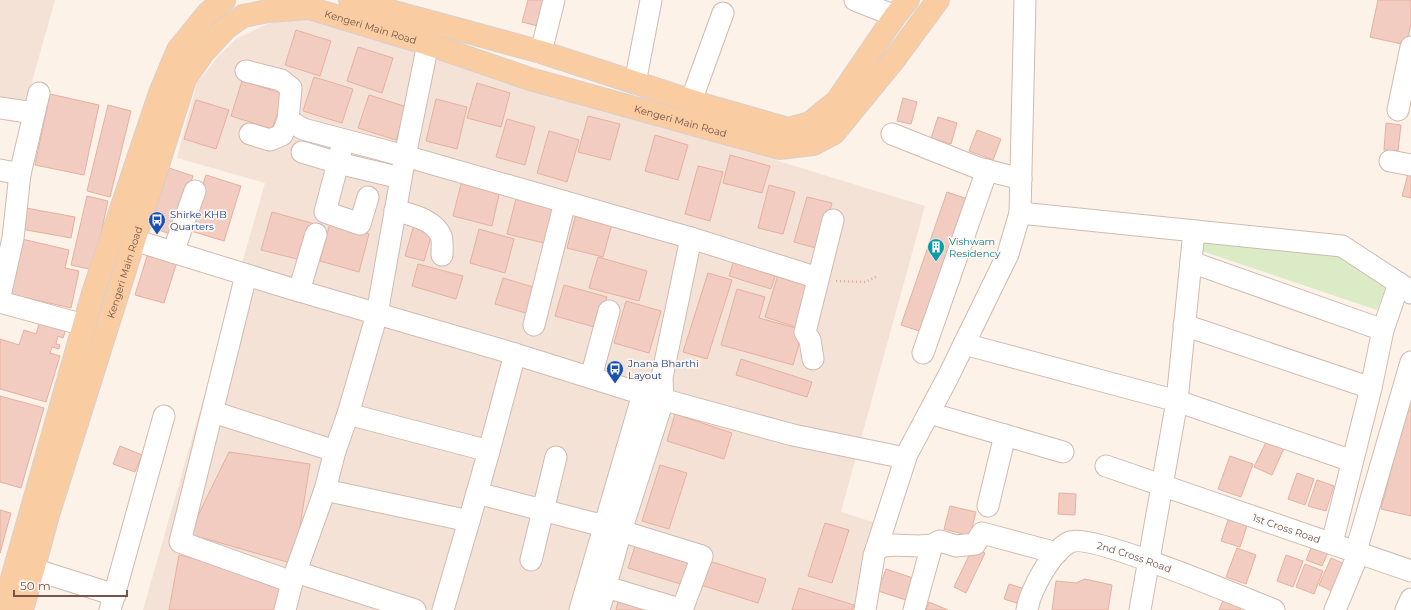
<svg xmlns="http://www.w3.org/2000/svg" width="1411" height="610" font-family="Montserrat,sans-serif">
  <rect width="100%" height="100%" fill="#fcf2e8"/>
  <path fill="#f4e2d6" d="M0 0H55L26 103 0 99Z
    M309 17 925 206 841 512 879 524 856 610H143L265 183 177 158 197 83 218 57 236 39 269 23Z"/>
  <path fill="#daebc6" d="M1197 236 1360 250 1387 283 1377 310 1196 249Z"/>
  <path fill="#f2ccc0" stroke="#e5b0a0" d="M528 0H549L542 27 522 22Z
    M1378 0H1411V24L1406 45 1370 37Z
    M296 30 331 41 320 76 285 65Z
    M358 47 393 58 382 93 347 81Z
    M314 77 353 89 342 123 303 111Z
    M242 81 284 94 272 129 231 116Z
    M477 83 510 93 501 127 467 118Z
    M50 94 99 105 84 175 35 165Z
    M369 95 407 107 396 140 358 128Z
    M903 98 917 102 911 124 897 121Z
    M436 99 467 107 457 149 426 141Z
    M196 100 229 110 216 149 184 139Z
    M108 105 131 111 110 197 87 191Z
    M588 116 620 124 610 160 578 152Z
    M938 117 957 123 951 144 931 138Z
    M507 119 535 127 525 165 496 157Z
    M1386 123 1401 125 1398 151 1384 150Z
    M977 130 1001 139 993 160 969 151Z
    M549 131 579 140 567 182 537 173Z
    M655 135 688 145 678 180 645 171Z
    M730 155 770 166 762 193 723 183Z
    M698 166 723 172 710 221 685 214Z
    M169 168 193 176 173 235 150 227Z
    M1408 174 1411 175V198L1402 196Z
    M206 175 241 186 224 241 188 230Z
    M462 180 500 190 492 226 453 216Z
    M769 185 795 192 783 234 758 228Z
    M947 192 971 200 925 333 901 325Z
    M517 195 558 205 548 244 507 234Z
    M87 196 108 201 93 270 71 265Z
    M807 197 832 203 819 249 794 242Z
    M26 208 75 217 71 238 21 229Z
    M272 212 315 224 305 261 261 250Z
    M576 214 612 224 603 257 567 248Z
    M416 218 435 223 424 261 405 256Z
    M330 223 369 234 359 272 320 261Z
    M479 229 514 239 505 273 470 263Z
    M22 239 69 250 65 268 79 271 71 308 9 294Z
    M148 253 177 262 164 303 135 295Z
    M598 257 647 271 639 301 589 288Z
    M735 257 777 270 771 289 729 276Z
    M418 264 463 276 456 299 412 286Z
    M780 268 815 279 799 328 765 317Z
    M708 273 732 280 707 359 683 352Z
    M503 278 540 289 532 315 495 304Z
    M564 285 607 297 598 328 555 316Z
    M737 289 765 297 759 318 803 330 793 365 721 345Z
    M626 301 661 311 649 353 614 343Z
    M40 321 66 329 63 338 58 336 56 344 60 345 59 349 52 347 50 353 60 356 46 402 0 389V339L19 345 24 330 36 334Z
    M741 359 812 382 807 397 736 375Z
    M1411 392V516L1381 509Z
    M0 396 44 408 21 488 0 482Z
    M675 414 732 433 724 459 667 441Z
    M1268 438 1285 446 1272 475 1254 467Z
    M120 446 142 455 135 472 113 464Z
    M229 452 310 464 294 564 189 534Z
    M1230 456 1253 464 1241 497 1218 489Z
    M660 465 687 473 669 529 642 521Z
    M1297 473 1314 479 1305 505 1288 499Z
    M1317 480 1334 486 1326 511 1308 506Z
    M1059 493 1076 494 1075 515 1058 514Z
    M950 506 976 512 970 536 944 529Z
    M0 510 11 513 0 553Z
    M1230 514 1249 520 1240 547 1221 541Z
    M825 523 849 530 832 583 808 576Z
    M1315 539 1331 546 1322 566 1306 560Z
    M637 540 695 558 687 586 628 568Z
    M973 547 985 553 966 593 954 587Z
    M1237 548 1256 555 1246 584 1226 577Z
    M179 555 285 581 275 610H169Z
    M1286 555 1303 561 1293 587 1277 581Z
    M1331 558 1351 567 1339 594 1319 585Z
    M709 561 766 579 758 603 701 585Z
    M1305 564 1323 571 1314 594 1296 587Z
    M886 569 919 580 912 602 878 591Z
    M1085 579 1112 585 1108 610H1052L1056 581 1076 583Z
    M1009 584 1028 590 1023 605 1004 599Z
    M799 588 854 605 852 610H792Z
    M1226 593 1244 600 1240 610H1219Z
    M619 597 663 610H616Z
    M929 602 948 610H926Z"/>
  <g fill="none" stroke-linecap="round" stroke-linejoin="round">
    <g stroke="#d1bab0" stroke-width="23">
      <g id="minor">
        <path d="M855 0 895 16"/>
        <path d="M1025 0 1020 213 1342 246 1406 288 1411 293"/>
        <path d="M428 44 405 156 691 238 818 278"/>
        <path d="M541 52 554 0"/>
        <path d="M246 71 281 80 291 88 288 120 303 129 405 156 377 314 348 414 335 451 325 490 292 582 285 610"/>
        <path d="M635 83 651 0"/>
        <path d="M691 101 723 13"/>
        <path d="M0 108 34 113"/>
        <path d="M1398 110 1411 47"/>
        <path d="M250 134 270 140 282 135 288 120"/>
        <path d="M892 134 978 168 1021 179"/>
        <path d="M341 150 338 163 401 178"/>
        <path d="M302 152 338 163 325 212 360 224 368 197"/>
        <path d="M1390 161 1411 165"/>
        <path d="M0 170 20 174"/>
        <path d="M395 210C411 215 434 219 441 236 443 241 442 249 442 255"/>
        <path d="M1194 231 1177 401 1352 461"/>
        <path d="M134 240 289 288 515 354 643 394 793 435 905 458"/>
        <path d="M173 252 195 191"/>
        <path d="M1191 262 1383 330"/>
        <path d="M246 275 180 542 292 582"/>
        <path d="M299 291 316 234"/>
        <path d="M0 296 13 238 20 174 39 93"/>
        <path d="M0 302 84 325"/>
        <path d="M534 325 565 202"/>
        <path d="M1184 325 1371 388"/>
        <path d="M964 344 1177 401 1140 610"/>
        <path d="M923 353 987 170"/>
        <path d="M813 359 810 340 805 332 833 220"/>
        <path d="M591 377 609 311"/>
        <path d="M213 412 335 451"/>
        <path d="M929 413 1063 452"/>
        <path d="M489 451 515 354"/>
        <path id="s1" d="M1106 466 1411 571"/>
        <path d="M325 490 469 521 489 451 348 414"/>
        <path d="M477 493 604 526"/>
        <path d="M988 506 1005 435"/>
        <path d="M621 531 702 556 682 610"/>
        <path d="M1332 543 1371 388 1383 330 1399 283"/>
        <path d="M877 547 893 545 919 546 932 545 940 541 956 546 975 544 982 533 1057 553"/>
        <path d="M1356 551 1411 362"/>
        <path d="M531 560 556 457"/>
        <path d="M33 569 115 595"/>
        <path d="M296 572 415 610"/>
        <path d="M606 587 683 610"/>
        <path d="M110 610 164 416"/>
        <path d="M443 610 469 521"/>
        <path d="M580 610 643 394 652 386"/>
        <path d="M599 610 621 531 663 400 662 377 691 238"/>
        <path d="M865 610 874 556 907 454 948 377 1008 254 1020 213"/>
        <path d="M914 610 932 545"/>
        <path id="s2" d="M1027 610C1030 591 1051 551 1070 542 1091 533 1244 598 1274 610"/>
        <path d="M1335 610 1359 552"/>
        <path d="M1406 610 1411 599"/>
      </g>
    </g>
    <g stroke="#d9cfcd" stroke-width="24">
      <g id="major">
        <path d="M350 0 541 52 701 104 788 129 810 123 837 101 895 16 908 0"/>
        <path d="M3 610 93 293 160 93 178 50 208 13 224 0"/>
        <path id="s3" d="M22 610 48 515 185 79 203 53 226 28 243 16 268 11 309 8 428 44 530 79 779 148 813 144 834 133 893 61 938 0"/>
      </g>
    </g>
    <path stroke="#d7afa2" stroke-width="2.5" stroke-dasharray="1 3" stroke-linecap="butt" d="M836 281 865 282 878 276"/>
    <use href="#minor" stroke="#fff" stroke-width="21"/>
    <use href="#major" stroke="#facca1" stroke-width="22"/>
  </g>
  <defs>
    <g id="bus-pin" transform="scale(0.9)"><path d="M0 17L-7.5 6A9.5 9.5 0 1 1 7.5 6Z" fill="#1a4fb4" stroke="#fff6ef"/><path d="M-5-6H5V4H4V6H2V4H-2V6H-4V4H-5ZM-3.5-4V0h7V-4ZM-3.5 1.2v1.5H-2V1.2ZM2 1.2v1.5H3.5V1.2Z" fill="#fff"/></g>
    <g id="building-pin" transform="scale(0.9)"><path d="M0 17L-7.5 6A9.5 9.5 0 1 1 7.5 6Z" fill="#0f9aa8" stroke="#fff6ef"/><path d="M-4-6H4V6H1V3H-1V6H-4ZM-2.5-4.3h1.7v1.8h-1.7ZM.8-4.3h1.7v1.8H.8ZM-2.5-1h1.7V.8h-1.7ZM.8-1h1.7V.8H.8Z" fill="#fff"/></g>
  </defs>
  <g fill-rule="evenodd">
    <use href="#bus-pin" x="157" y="220"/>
    <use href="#building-pin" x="936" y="247"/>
    <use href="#bus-pin" x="615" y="369"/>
  </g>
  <g text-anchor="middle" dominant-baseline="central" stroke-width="3.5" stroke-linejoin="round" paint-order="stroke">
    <g font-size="10" fill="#77554c" stroke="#fff6ef">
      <text stroke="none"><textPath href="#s3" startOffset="773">Kengeri Main Road</textPath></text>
      <text stroke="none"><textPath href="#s3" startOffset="1097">Kengeri Main Road</textPath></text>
      <text stroke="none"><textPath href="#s3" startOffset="353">Kengeri Main Road</textPath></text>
      <text stroke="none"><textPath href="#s1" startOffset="191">1st Cross Road</textPath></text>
      <text stroke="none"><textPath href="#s2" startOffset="149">2nd Cross Road</textPath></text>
    </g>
    <g font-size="10" fill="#164399" stroke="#fff6ef" text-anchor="start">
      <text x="170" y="214">Shirke KHB<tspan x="170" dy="12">Quarters</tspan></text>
      <text x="628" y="363">Jnana Bharthi<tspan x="628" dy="12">Layout</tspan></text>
    </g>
    <g font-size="10" fill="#0d838f" stroke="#fff6ef" text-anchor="start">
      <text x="949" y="241">Vishwam<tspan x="949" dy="12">Residency</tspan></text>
    </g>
  </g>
  <path d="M14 590v6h113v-6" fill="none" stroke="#77554c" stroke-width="2"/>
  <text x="20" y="590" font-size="12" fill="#77554c" stroke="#fff6ef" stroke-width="3" paint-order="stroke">50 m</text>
</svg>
